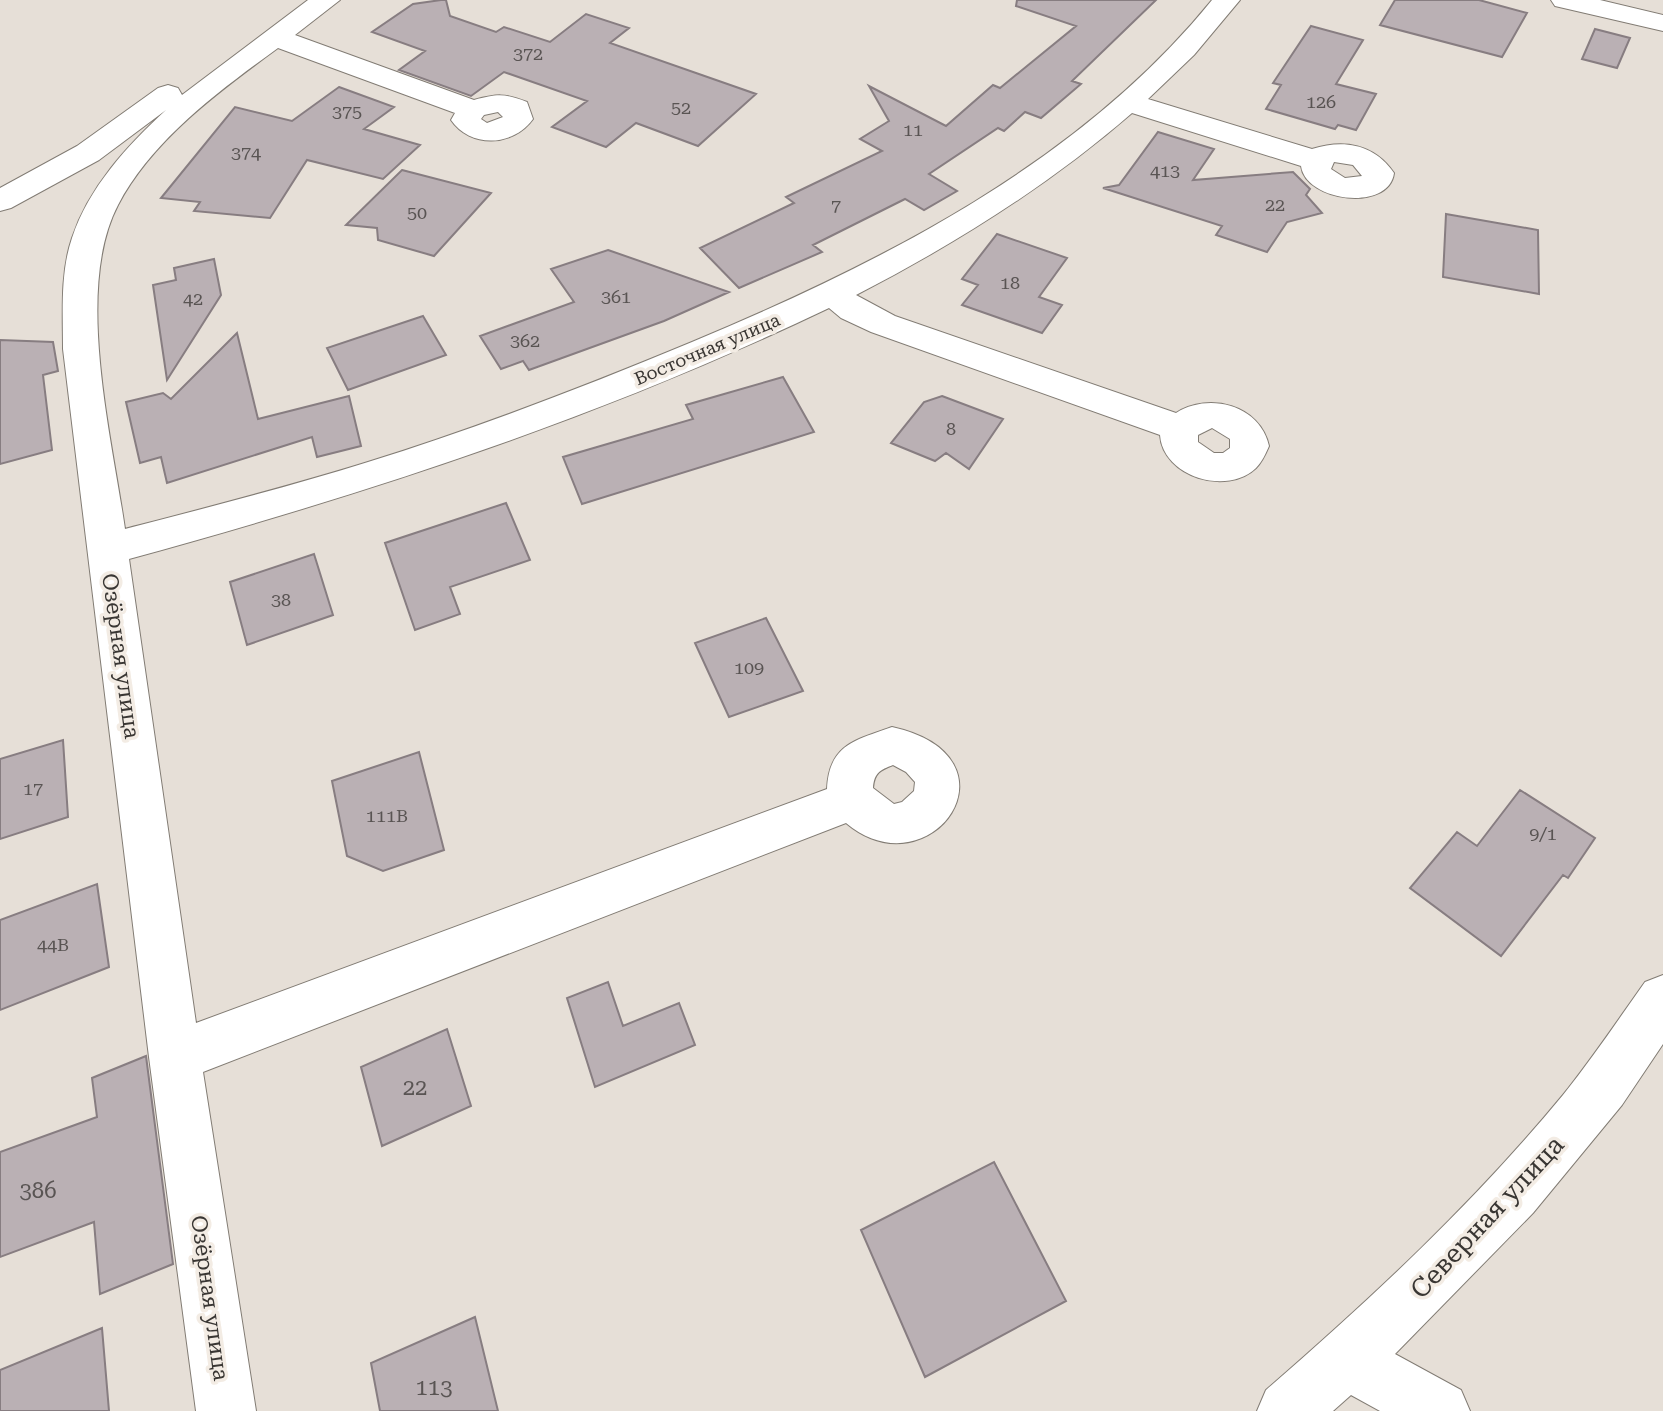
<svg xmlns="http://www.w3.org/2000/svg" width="1663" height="1411" font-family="'Roboto Serif',serif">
  <rect width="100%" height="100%" fill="#e6dfd7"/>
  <path fill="#bab0b4" stroke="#877d81" stroke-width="2" d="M441 0H446L450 16 496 32 504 27 550 42 586 14 629 28 610 43 756 94 698 146 636 123 606 147 552 127 587 101 504 72 471 96 399 70 425 51 372 32 413 4Z
    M1017 0H1156L1072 81 1081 84 1041 118 1025 112 1004 131 998 128 929 174 957 191 924 210 905 199 813 245 822 252 739 288 700 248 794 203 786 197 882 151 860 139 889 121 869 86 946 126 993 85 1000 88 1076 26 1016 6Z
    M1395 0H1479L1527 13 1502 57 1380 25Z
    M1311 26 1363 40 1336 84 1376 94 1356 130 1338 125 1335 129 1266 109 1281 85 1273 83Z
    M1595 29 1630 38 1617 68 1582 59Z
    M339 87 394 107 364 129 420 145 383 179 307 160 270 218 194 211 200 202 161 198 235 107 292 121Z
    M1158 132 1214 149 1193 180 1293 172 1310 189 1306 195 1322 213 1287 222 1267 252 1216 235 1222 226 1103 188 1119 185Z
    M402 170 491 193 434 256 378 240 377 228 346 225Z
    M1446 214 1538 230 1539 294 1443 277Z
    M997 234 1067 258 1039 297 1062 305 1042 333 962 305 978 285 962 279Z
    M608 250 729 292 664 321 529 370 523 361 501 369 480 336 574 302 551 269Z
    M214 259 221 295 167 380 153 285 176 280 174 268Z
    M423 316 446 355 348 390 327 348Z
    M237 333 258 419 349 396 361 446 317 457 312 437 167 483 161 457 140 463 126 402 163 393 171 399Z
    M0 340 53 342 58 371 43 375 52 450 0 464Z
    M783 377 814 432 582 504 563 457 693 419 686 405Z
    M942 396 1003 419 969 469 946 453 935 461 891 443 924 402Z
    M506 503 530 560 450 587 460 614 415 630 385 543Z
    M314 554 333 615 247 645 230 582Z
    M766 618 803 691 729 717 695 643Z
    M63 740 68 817 0 839V759Z
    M419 752 444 850 383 871 347 856 332 781Z
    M1520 790 1595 838 1568 878 1563 875 1501 956 1410 888 1457 832 1477 846Z
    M97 884 109 967 0 1010V920Z
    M608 982 623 1026 679 1003 695 1045 595 1087 567 998Z
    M447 1029 471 1106 382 1146 361 1067Z
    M146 1056 173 1264 100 1294 94 1222 0 1257V1152L97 1117 92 1078Z
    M994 1162 1066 1301 925 1377 861 1230Z
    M475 1317 498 1411H380L371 1363Z
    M102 1328 109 1411H0V1370Z"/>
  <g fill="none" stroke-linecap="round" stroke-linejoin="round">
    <g stroke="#827c74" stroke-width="2">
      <path id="minor" d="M308 0H340L295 35 474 100C497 94 504 93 527 102L533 119C513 147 470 148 451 120L455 113 278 48C220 90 151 141 118 205 74 289 112 437 125 529 206 508 288 487 368 462 478 428 586 386 692 342 881 263 1080 163 1212 0H1240L1194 55 1148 99 1312 149C1344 139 1374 144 1394 173 1389 212 1306 202 1301 166L1132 113C1048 186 955 244 856 295L895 316 1176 413C1209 392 1260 405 1269 446 1266 453 1262 462 1256 468 1227 496 1163 477 1160 435L871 332 841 318 829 308C599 418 373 492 129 559L196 1023 827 789C829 744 856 740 892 727 1027 757 931 894 846 823L203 1072 256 1411H196L149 1057 63 349C63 313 60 273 72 238 89 187 127 146 166 110L99 160 11 208 0 211V188L77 146 158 88 168 85 178 88 182 95ZM498 112 503 117 487 123 481 119 484 115ZM1334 162 1353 165 1362 176 1345 178 1331 169ZM1212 428 1230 439V448L1223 453H1214L1198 442V435ZM893 765 906 772 915 782 914 791 902 802 894 804 873 788C874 773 880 770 893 765Z
        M1551 0H1600L1663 15V31L1555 6Z
        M1663 975V1044L1622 1105 1533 1213 1395 1354 1461 1390 1470 1411H1380L1351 1395 1333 1411H1257L1266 1390C1371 1299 1474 1203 1563 1095 1592 1059 1618 1020 1645 982Z"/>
    </g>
    <use href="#minor" fill="#fff" fill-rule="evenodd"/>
  </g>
  <g text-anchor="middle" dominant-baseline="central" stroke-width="7" stroke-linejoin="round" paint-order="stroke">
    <g font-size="18" fill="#595453">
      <text x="528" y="53">372</text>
      <text x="1321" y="101">126</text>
      <text x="681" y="107">52</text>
      <text x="347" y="111">375</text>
      <text x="913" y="129">11</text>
      <text x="246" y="152">374</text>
      <text x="1165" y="170">413</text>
      <text x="1275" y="204">22</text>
      <text x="836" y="205">7</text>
      <text x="417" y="212">50</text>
      <text x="1010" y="282">18</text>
      <text x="616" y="296">361</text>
      <text x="193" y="298">42</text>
      <text x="525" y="340">362</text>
      <text x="951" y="428">8</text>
      <text x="281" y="599">38</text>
      <text x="749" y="667">109</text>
      <text x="33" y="788">17</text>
      <text x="387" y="815">111В</text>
      <text x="1543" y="833">9/1</text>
      <text x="53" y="944">44В</text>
    </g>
    <g font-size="18" fill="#393633" stroke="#f3ece4">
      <text transform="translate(707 349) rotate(-23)">Восточная улица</text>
    </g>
    <g font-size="22" fill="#393633" stroke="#f3ece4">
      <text transform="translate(121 656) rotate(82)">Озёрная улица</text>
      <text transform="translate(210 1298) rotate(82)">Озёрная улица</text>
    </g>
    <g font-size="22" fill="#595453">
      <text x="415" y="1087">22</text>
      <text x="38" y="1190">386</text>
      <text x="434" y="1387">113</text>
    </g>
    <g font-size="26" fill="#393633" stroke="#f3ece4">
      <text transform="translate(1487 1217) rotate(-47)">Северная улица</text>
    </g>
  </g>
</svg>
